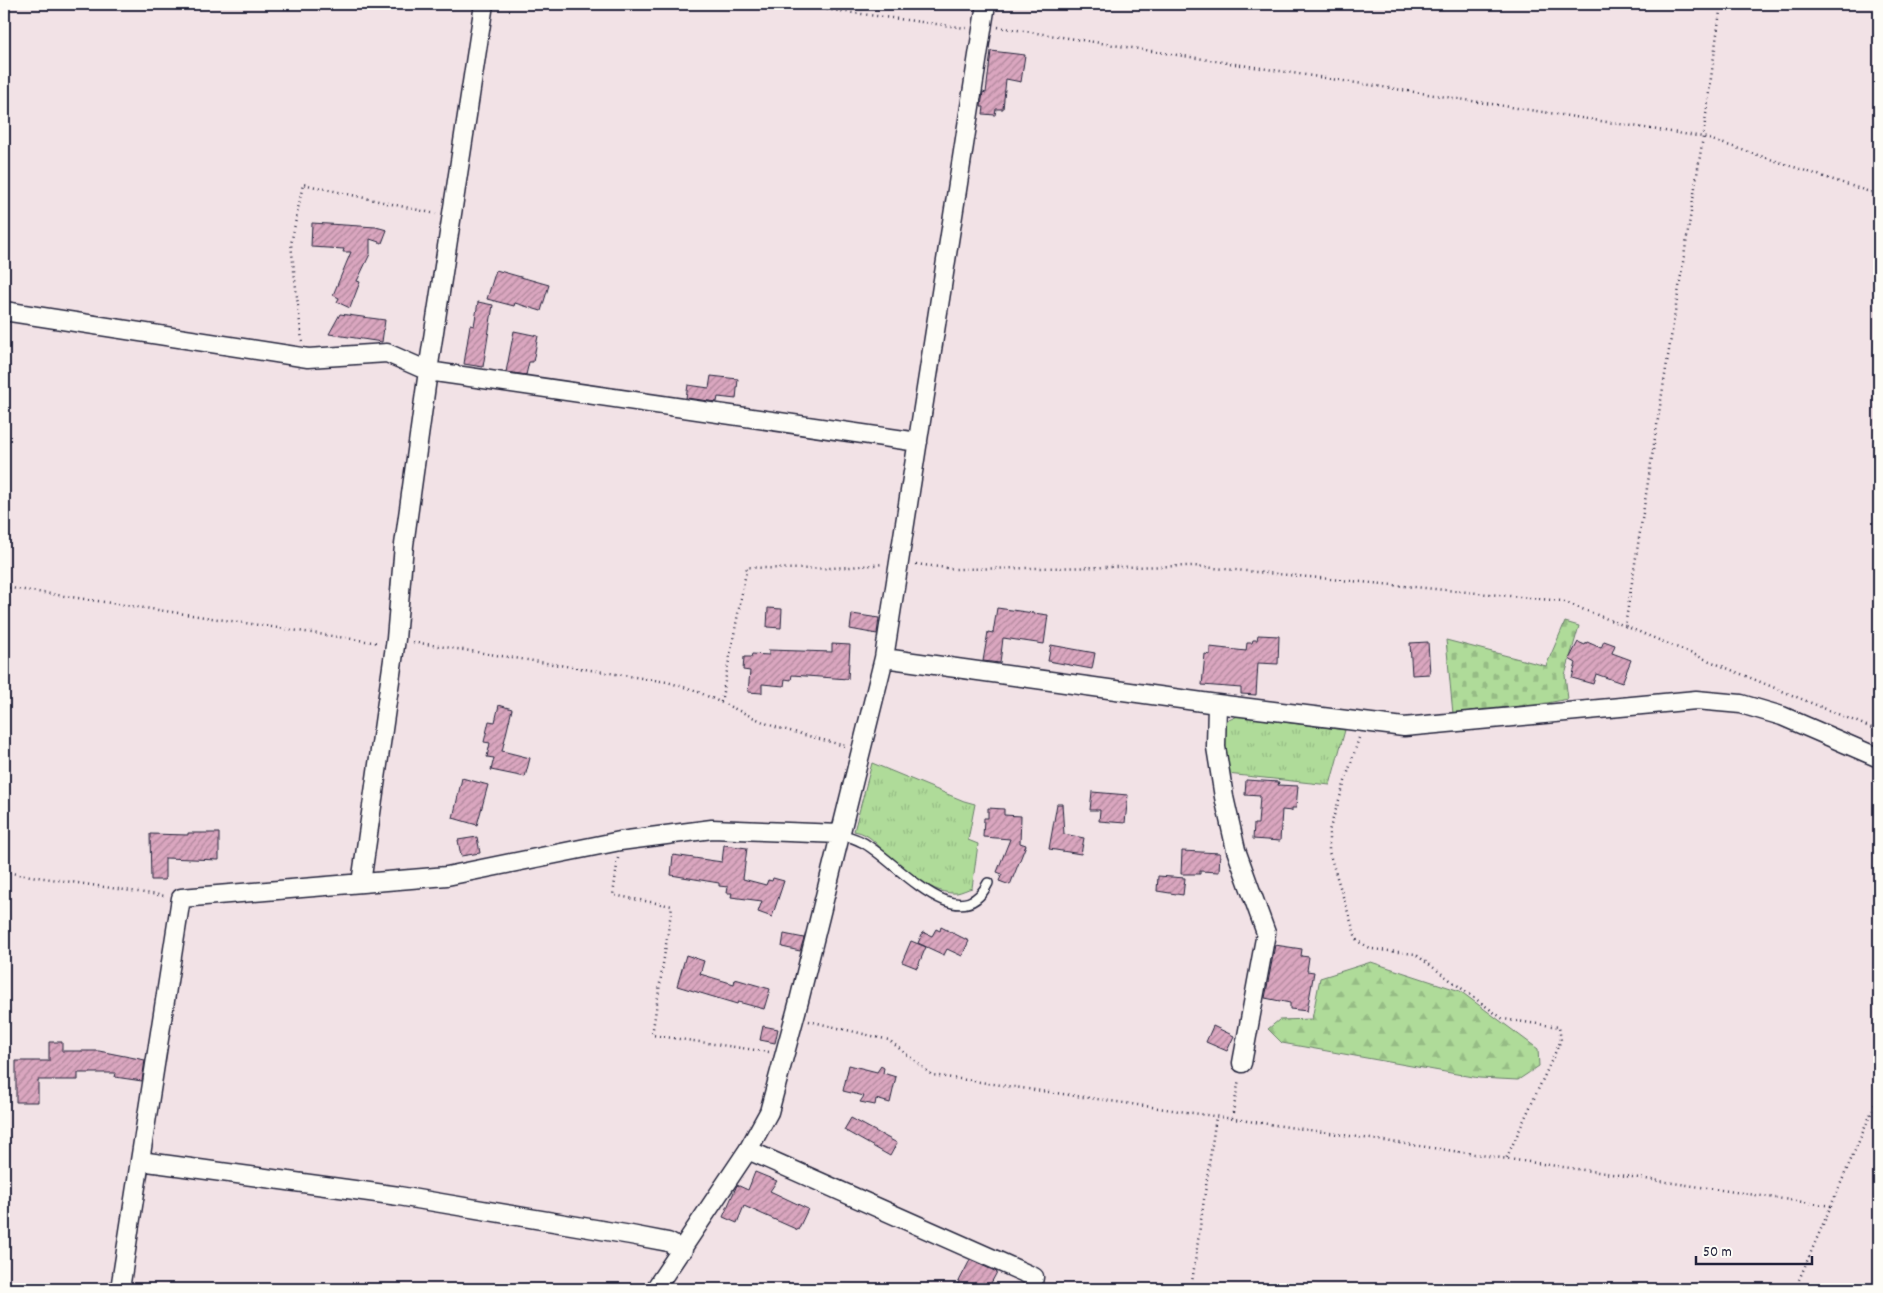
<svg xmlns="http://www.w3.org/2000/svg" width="1883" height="1293" font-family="Dekko,sans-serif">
  <defs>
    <pattern id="grass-tufts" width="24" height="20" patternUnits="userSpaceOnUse" patternTransform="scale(1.25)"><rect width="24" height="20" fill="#afdb99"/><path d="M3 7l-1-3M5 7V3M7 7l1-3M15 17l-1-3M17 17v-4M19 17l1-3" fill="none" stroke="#96bc85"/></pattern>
    <pattern id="forest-firs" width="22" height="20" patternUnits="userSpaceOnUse" patternTransform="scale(1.25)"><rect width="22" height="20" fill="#afdb99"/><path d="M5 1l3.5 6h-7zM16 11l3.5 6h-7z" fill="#96bc85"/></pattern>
    <pattern id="cemetery-stones" width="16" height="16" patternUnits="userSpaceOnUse" patternTransform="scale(1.25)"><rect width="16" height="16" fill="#afdb99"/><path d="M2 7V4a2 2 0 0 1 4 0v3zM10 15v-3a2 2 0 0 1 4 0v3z" fill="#96bc85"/></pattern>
    <pattern id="building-hatch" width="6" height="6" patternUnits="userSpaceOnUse" patternTransform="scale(1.25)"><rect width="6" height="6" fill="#daa6bf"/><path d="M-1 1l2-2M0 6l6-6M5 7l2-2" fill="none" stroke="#b0879c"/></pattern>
  </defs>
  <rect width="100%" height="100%" fill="#f2e2e6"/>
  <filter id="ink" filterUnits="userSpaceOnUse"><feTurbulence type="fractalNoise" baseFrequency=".02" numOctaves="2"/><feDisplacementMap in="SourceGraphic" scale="10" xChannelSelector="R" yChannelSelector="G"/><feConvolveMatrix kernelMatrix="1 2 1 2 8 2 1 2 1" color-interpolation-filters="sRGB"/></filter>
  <g filter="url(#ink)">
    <path fill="url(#grass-tufts)" stroke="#687e6a" d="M1238 716 1345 730 1330 785 1227 774 1222 735 1226 721Z
      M872 763 964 801 975 804 968 840 978 844 972 888C968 889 962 892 957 893 934 895 906 872 890 858 877 846 872 834 854 831Z"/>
    <path fill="url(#forest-firs)" stroke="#687e6a" d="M1371 962 1460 991 1538 1049 1539 1066 1518 1080 1479 1078 1282 1043 1268 1029 1279 1020 1312 1019 1320 978Z"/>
    <path fill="url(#cemetery-stones)" stroke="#687e6a" d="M1565 622 1579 626 1565 675 1568 699 1505 711 1453 714 1446 640 1546 666Z"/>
    <path fill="url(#building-hatch)" stroke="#22223b" d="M991 51 1025 55 1021 82 1006 79 1003 109H996L995 115 983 114 984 107H981L983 92 986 93Z
      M312 223 376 227 387 230 382 243 370 239V254L357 281 360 282 350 308 337 302 339 298 333 295 351 252H343L344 249 311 247Z
      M496 270 549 285 541 311 515 303 514 306 487 299Z
      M478 302 493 305 483 367 464 364 470 325 474 326Z
      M340 314 385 320 382 342 329 334Z
      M514 331 538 336 533 362H529L526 375 506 372Z
      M711 376 738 379 736 399 718 397 717 402 686 398 688 385 709 388Z
      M768 608 782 609 781 628 767 627Z
      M997 608 1048 615 1044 644 1003 638 1000 663 983 661 988 632 993 633Z
      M852 614 879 618 877 634 850 629Z
      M1258 635 1279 636 1278 664 1258 663 1256 695 1241 694V688L1202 685 1205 654 1210 655V647L1246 651 1247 643H1252L1253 640H1257Z
      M1604 641 1615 645 1612 653 1631 660 1622 683 1596 674 1593 684 1572 678 1576 663 1569 659 1578 642 1585 645 1587 642 1601 648Z
      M1428 642 1430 674 1412 675 1410 643Z
      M832 644 850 645 848 679 792 675 791 680 785 679 784 686 762 684V693L748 692 750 671 743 670 744 657H751L752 654 769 655V650L832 652Z
      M1051 645 1095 653 1092 669 1048 661Z
      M499 705 512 709 502 751 530 758 525 777 491 770 494 758 487 757 490 743 484 742 489 721 495 722Z
      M462 778 488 785 477 825 453 818Z
      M1246 780 1279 782 1278 785 1298 786 1296 808H1292V811L1282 810 1280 841 1253 839 1254 824H1258L1260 796 1245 795Z
      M1092 792 1128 795 1125 823 1099 821 1100 810H1090Z
      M1057 804H1062L1064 834 1084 838 1081 854 1049 849Z
      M988 808 1004 809V815L1021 816 1020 843 1026 845 1010 885 999 881 1002 874 997 872 1010 839 983 837 984 818H988Z
      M188 833H219V860L165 858V880H151L150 834 188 835Z
      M477 837 480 853 461 856 458 840Z
      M724 845 747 848 743 879 766 885 768 880 772 881 773 878 784 881 772 917 758 912 762 901 731 897 732 893H727L728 887 719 886V883L671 875 673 855 722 862Z
      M1182 851 1220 853 1219 872 1200 871V874H1181Z
      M1158 876 1185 878 1183 895 1157 891Z
      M941 927 969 941 962 956 947 949 944 955 918 943 923 932 932 936 936 929 940 931Z
      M784 934 804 938 800 951 782 947Z
      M911 941 926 947 917 968 902 962Z
      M1275 945 1302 949 1301 956 1309 957 1307 971 1314 972 1307 1011 1290 1009V1003L1265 998Z
      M686 955 704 961 700 974 734 984 735 979 770 989 764 1009 738 1002 737 1004 677 986Z
      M763 1026 778 1029 775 1043 760 1040Z
      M1213 1026 1234 1036 1227 1051 1206 1042Z
      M49 1042H62V1051H99L145 1060 142 1081 115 1077 116 1073H78V1080H38V1102H16V1061H49Z
      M849 1065 877 1072 881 1066 884 1068 883 1073 896 1077 890 1103 876 1099 875 1105 860 1102 864 1096 843 1091Z
      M851 1118 897 1143 890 1156 844 1130Z
      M755 1172 777 1181 770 1191 808 1209 798 1230 744 1206 737 1223 723 1217 737 1185 748 1190Z
      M970 1260 997 1272 988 1289H955Z"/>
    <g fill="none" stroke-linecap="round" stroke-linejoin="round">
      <g stroke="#22223b" stroke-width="12">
        <path id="service" d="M840 834C847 836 855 838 862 842 894 858 959 942 988 883"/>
      </g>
      <g stroke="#22223b" stroke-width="21">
        <path id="minor" d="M4 311 308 358 387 353 428 371 918 442
          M884 658 1217 704 1404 727 1696 700 1741 704 1782 716 1879 758
          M1217 704 1216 747 1224 797 1236 850 1266 933 1242 1063
          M361 883 396 639 404 545 428 371 484 4
          M748 1150 1034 1277 1032 1289
          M140 1161 399 1196 631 1235 668 1242 683 1250
          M120 1289 181 898 447 876 620 841 712 829 840 834
          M655 1289 748 1150 769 1112 799 1001 884 658 986 4"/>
      </g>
      <path stroke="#22223b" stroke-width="2.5" stroke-dasharray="1 4" stroke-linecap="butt" d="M787 4 966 28
        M1721 4 1703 137 1625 626 1879 731
        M998 27 1703 137 1879 195
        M302 341 291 244 303 184 436 214
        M916 564 955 569 1193 566 1562 601 1625 626
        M4 587 379 643
        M413 642 667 682 694 690 772 726 845 746
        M721 702 747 567C793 570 837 569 883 564
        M1359 738 1329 831V852L1357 941 1372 949 1415 954 1503 1019 1559 1027 1561 1040 1506 1159
        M618 858 613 895 672 906 652 1035 769 1052
        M4 872 165 896
        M809 1021 889 1040 932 1075 1831 1206
        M1232 1118 1239 1079
        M1191 1289 1216 1117
        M1795 1289 1879 1095"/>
      <use href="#service" stroke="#fdfcf7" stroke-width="9"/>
      <use href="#minor" stroke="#fdfcf7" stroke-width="18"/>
    </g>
  </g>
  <rect width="1883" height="1293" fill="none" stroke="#fdfcf7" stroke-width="20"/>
  <rect x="10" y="10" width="1863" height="1273" fill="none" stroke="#22223b" stroke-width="2" filter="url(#ink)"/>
  <path d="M1696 1256v8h116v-8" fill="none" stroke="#22223b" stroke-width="2.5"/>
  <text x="1703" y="1256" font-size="15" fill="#22223b" stroke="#fdfcf7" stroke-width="4" paint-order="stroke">50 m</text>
</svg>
